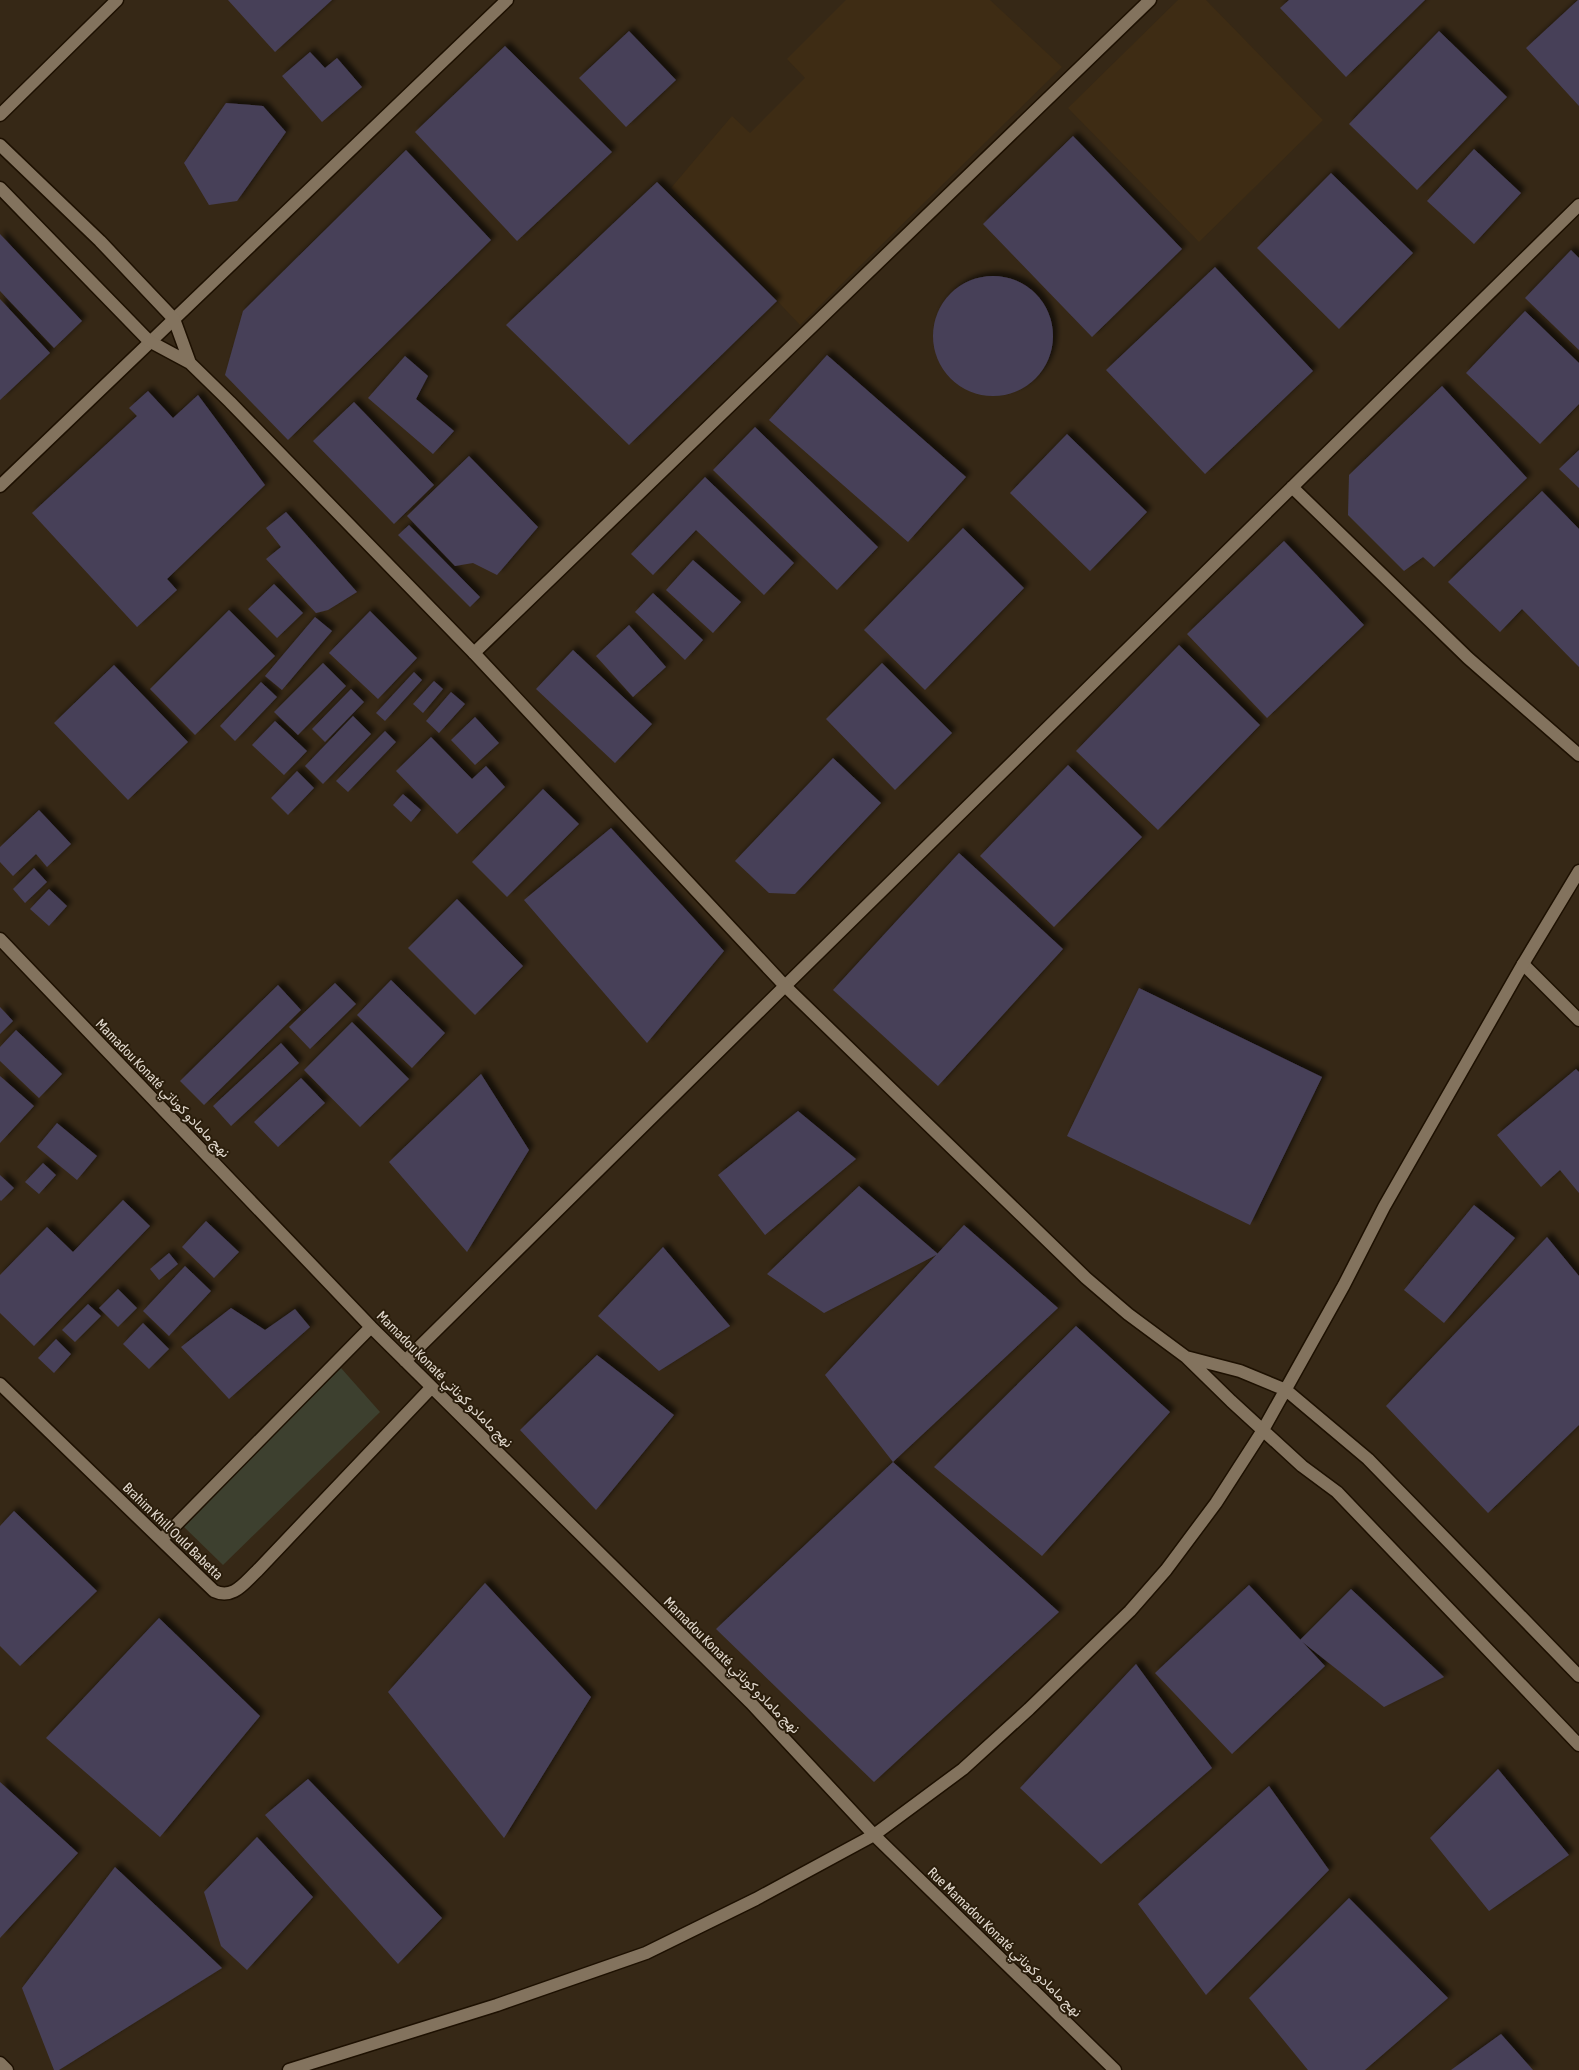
<svg xmlns="http://www.w3.org/2000/svg" width="1579" height="2070" font-family="'Asap Condensed',Vazirmatn,sans-serif">
  <defs>
    <filter id="shadow"><feDropShadow dx="4.5" dy="-4.5" stdDeviation="2.5" flood-color="#0009"/></filter>
  </defs>
  <rect width="100%" height="100%" fill="#362816"/>
  <path fill="#3e2c14" d="M846 0H990L1062 67 800 325 671 188 732 116 750 133 805 78 787 59Z
    M1178 0H1206L1323 120 1199 242 1068 108Z"/>
  <path fill="#3d402f" d="M341 1368 380 1412 223 1565 182 1525Z"/>
  <path fill="#474059" filter="url(#shadow)" d="M228 0H332L275 52Z
    M1289 0H1425L1346 77 1280 8Z
    M1578 0H1579V106L1526 48Z
    M629 31 676 80 626 127 579 78Z
    M1439 31 1507 97 1417 190 1349 124Z
    M505 46 612 152 517 241 415 132Z
    M310 52 325 68 337 58 362 87 322 122 282 76Z
    M226 103 263 106 286 132 237 201 209 205 184 163Z
    M1073 136 1182 249 1092 337 983 224Z
    M1474 149 1521 193 1474 244 1427 201Z
    M406 150 491 240 288 440 225 375 243 311Z
    M1331 173 1413 253 1339 329 1257 248Z
    M657 182 777 301 629 445 506 325Z
    M0 234 82 321 54 348 0 291Z
    M1571 250 1579 258V350L1525 298Z
    M1215 267 1313 371 1205 474 1106 370Z
    M933 336a60 60 0 1 1 120 0a60 60 0 1 1-120 0Z
    M0 299 50 353 0 400Z
    M1525 311 1579 363V404L1540 444 1466 373Z
    M827 355 966 477 908 542 769 420Z
    M405 356 428 376 416 399 454 431 433 454 368 398Z
    M1442 386 1527 478 1434 567 1423 557 1404 571 1348 515 1349 475Z
    M148 391 173 418 198 395 265 485 167 579 177 590 137 627 32 513 137 416 129 408Z
    M354 402 434 485 394 524 313 441Z
    M755 427 878 547 837 590 713 470Z
    M1067 434 1147 512 1090 571 1010 493Z
    M1579 450V488L1559 469Z
    M469 456 538 527 497 575 473 563 455 566 407 516Z
    M705 477 794 563 764 595 696 530 653 575 631 554Z
    M1542 491 1579 529V667L1522 609 1500 632 1448 582Z
    M286 512 357 592 328 610 316 613 266 559 281 547 266 528Z
    M409 525 480 597 470 607 398 535Z
    M963 528 1024 588 925 690 864 630Z
    M1284 541 1364 625 1267 718 1187 634Z
    M693 560 741 602 713 633 666 590Z
    M274 584 303 613 277 638 248 609Z
    M653 593 703 640 685 660 635 612Z
    M229 610 275 656 195 735 150 689Z
    M370 611 417 658 378 699 329 653Z
    M315 617 332 631 282 690 265 676Z
    M629 625 666 667 633 697 596 656Z
    M1179 645 1260 725 1158 830 1076 751Z
    M573 650 652 724 615 763 536 689Z
    M323 663 346 686 298 735 274 712Z
    M882 663 952 733 895 790 826 719Z
    M114 665 188 742 128 800 54 723Z
    M414 672 422 680 385 721 376 713Z
    M434 681 443 689 423 713 413 704Z
    M261 682 277 697 235 741 220 726Z
    M351 689 364 702 325 742 312 729Z
    M451 692 465 704 439 733 426 721Z
    M353 716 371 734 323 784 305 766Z
    M475 717 499 743 475 765 451 740Z
    M275 721 307 751 284 775 252 745Z
    M385 731 396 742 348 792 336 781Z
    M431 737 472 779 486 766 505 787 457 834 396 771Z
    M833 758 881 803 795 894 769 893 735 861Z
    M1068 765 1142 837 1054 927 980 856Z
    M297 771 314 788 288 815 271 798Z
    M543 789 579 824 507 897 472 862Z
    M403 794 421 810 411 822 393 805Z
    M39 810 71 844 47 867 36 854 13 876 0 862V847Z
    M611 828 724 951 647 1043 524 900Z
    M959 853 1063 949 938 1086 833 990Z
    M34 868 47 882 25 903 13 889Z
    M49 889 67 906 49 926 30 909Z
    M457 899 523 966 475 1015 408 948Z
    M391 980 445 1033 412 1068 357 1015Z
    M335 983 356 1004 310 1049 289 1027Z
    M278 985 301 1010 204 1105 180 1081Z
    M1139 988 1322 1077 1250 1225 1067 1136Z
    M0 1007 13 1021 0 1034Z
    M352 1022 409 1079 360 1127 304 1070Z
    M16 1030 62 1074 39 1098 0 1061V1047Z
    M281 1043 299 1063 231 1126 213 1106Z
    M1576 1069 1579 1072V1193L1560 1170 1541 1187 1497 1135Z
    M481 1074 529 1150 467 1252 389 1162Z
    M0 1076 34 1106 0 1143Z
    M301 1078 325 1103 278 1147 254 1122Z
    M798 1111 856 1159 765 1235 718 1175Z
    M57 1123 97 1156 77 1180 37 1147Z
    M43 1163 56 1175 39 1194 25 1182Z
    M0 1175 14 1188 1 1201 0 1200Z
    M859 1186 938 1254 824 1313 767 1274Z
    M123 1200 150 1226 34 1346 0 1313V1275L47 1227 73 1252Z
    M1474 1205 1515 1238 1444 1323 1404 1290Z
    M206 1221 239 1252 214 1278 182 1247Z
    M964 1225 1058 1308 893 1462 825 1375Z
    M1547 1237 1579 1276V1425L1488 1513 1386 1406Z
    M663 1247 730 1326 659 1371 598 1316Z
    M169 1253 178 1264 159 1280 150 1269Z
    M185 1266 211 1291 169 1336 143 1311Z
    M118 1289 137 1308 118 1327 99 1308Z
    M88 1304 101 1316 75 1342 62 1330Z
    M231 1308 265 1330 295 1309 310 1327 229 1399 181 1347Z
    M143 1323 169 1349 149 1369 123 1344Z
    M1076 1326 1170 1412 1042 1556 934 1467Z
    M56 1339 71 1354 54 1373 38 1358Z
    M597 1355 674 1415 596 1510 520 1430Z
    M893 1462 1059 1612 874 1782 716 1629Z
    M14 1511 97 1591 20 1666 0 1646V1526Z
    M485 1583 591 1697 504 1838 388 1692Z
    M1249 1585 1325 1666 1232 1754 1155 1673Z
    M1351 1589 1444 1677 1384 1707 1300 1640Z
    M159 1618 260 1716 160 1837 46 1738Z
    M1136 1664 1212 1768 1101 1864 1020 1788Z
    M1498 1769 1569 1855 1489 1911 1430 1838Z
    M308 1779 442 1918 398 1964 265 1815Z
    M0 1782 78 1853 0 1938Z
    M1269 1786 1329 1870 1206 1995 1138 1904Z
    M257 1837 313 1897 247 1970 221 1946 204 1892Z
    M115 1867 222 1968 59 2070H54L22 1988Z
    M1349 1898 1448 1998 1365 2070H1308L1249 1998Z
    M1501 2034 1533 2070H1451Z"/>
  <g fill="none" stroke-linecap="round" stroke-linejoin="round">
    <g stroke="#1d1001" stroke-width="15">
      <path id="minor" d="M0 115 117 0
        M0 486 507 0
        M1292 487 1468 658 1579 755
        M474 653 1150 0
        M0 939 371 1327 751 1703 874 1835 1115 2070
        M1523 964 1579 1020
        M405 1361 785 986 1579 205
        M0 1384 214 1591C233 1600 244 1583 257 1571L431 1388
        M162 1539 371 1327
        M0 2063 7 2070
        M289 2070 497 2005 646 1953 756 1899 874 1835 963 1769 1029 1709 1130 1611 1166 1570 1216 1503 1263 1430"/>
    </g>
    <g stroke="#1d1001" stroke-width="15">
      <path id="tertiary" d="M0 145 100 241 174 319 190 363
        M0 188 149 341 190 363 230 402 474 653 785 986 1086 1278 1128 1314 1186 1357 1231 1401 1302 1466 1337 1492 1579 1745
        M1186 1357 1240 1371 1286 1390 1368 1459 1579 1676
        M1263 1430 1344 1285 1384 1207 1523 964 1579 871"/>
    </g>
    <use href="#minor" stroke="#83735e" stroke-width="12"/>
    <use href="#tertiary" stroke="#83735e" stroke-width="12"/>
  </g>
  <g text-anchor="middle" dominant-baseline="central" stroke-width="4" stroke-linejoin="round" paint-order="stroke">
    <g font-size="14" fill="#e2d9ce" stroke="#2b1e0c">
      <text transform="translate(163 1088) rotate(46)">Mamadou Konaté نهج مامادو كوناتي</text>
      <text transform="translate(445 1379) rotate(45)">Mamadou Konaté نهج مامادو كوناتي</text>
      <text transform="translate(173 1531) rotate(44)">Brahim Khill Ould Babetta</text>
      <text transform="translate(732 1665) rotate(45)">Mamadou Konaté نهج مامادو كوناتي</text>
      <text transform="translate(1005 1942) rotate(44)">Rue Mamadou Konaté نهج مامادو كوناتي</text>
    </g>
  </g>
</svg>
